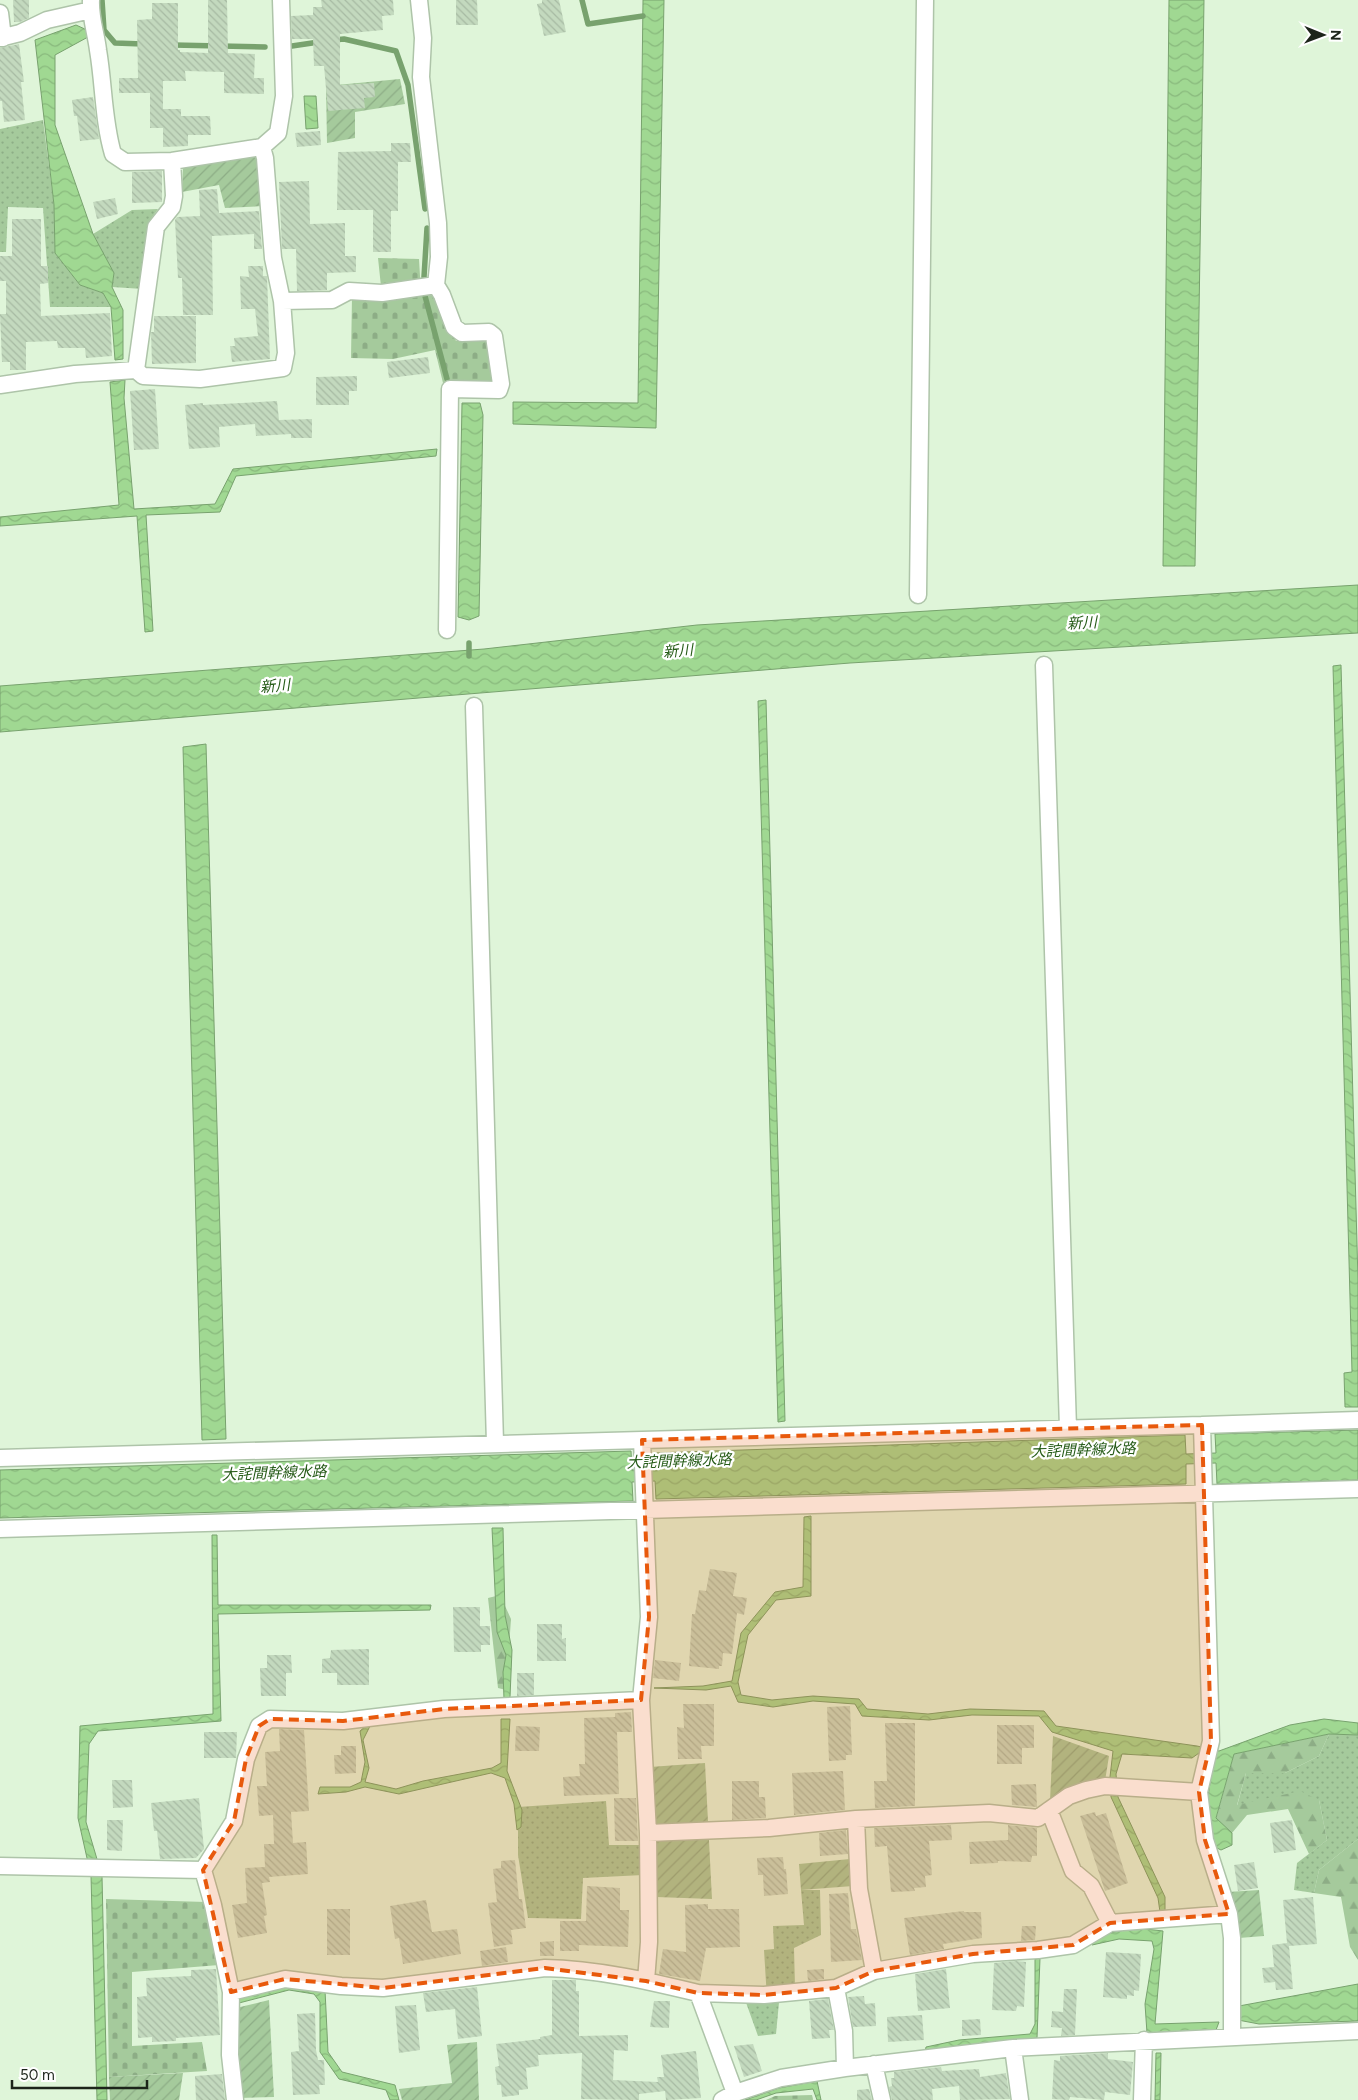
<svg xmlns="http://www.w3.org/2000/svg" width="1358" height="2100" font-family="Figtree,'Noto Sans JP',sans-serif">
  <defs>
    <pattern id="grass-dots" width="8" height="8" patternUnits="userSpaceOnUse" patternTransform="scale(1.25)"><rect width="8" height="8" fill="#a5ca9c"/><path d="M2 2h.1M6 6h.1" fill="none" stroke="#8dad86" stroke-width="1.8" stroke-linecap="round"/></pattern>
    <pattern id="forest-firs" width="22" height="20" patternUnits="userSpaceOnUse" patternTransform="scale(1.25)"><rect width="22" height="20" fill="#a5ca9c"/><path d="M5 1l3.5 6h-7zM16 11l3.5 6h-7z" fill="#8dad86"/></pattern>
    <pattern id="cemetery-stones" width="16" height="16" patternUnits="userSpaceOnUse" patternTransform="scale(1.25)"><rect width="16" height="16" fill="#a5ca9c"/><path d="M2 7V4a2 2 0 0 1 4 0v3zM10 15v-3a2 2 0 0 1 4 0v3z" fill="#8dad86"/></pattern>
    <pattern id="garden-furrows" width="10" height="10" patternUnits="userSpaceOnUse" patternTransform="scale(1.25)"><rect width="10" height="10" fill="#a5ca9c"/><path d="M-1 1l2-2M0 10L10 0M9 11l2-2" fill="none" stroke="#8dad86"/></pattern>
    <pattern id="water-waves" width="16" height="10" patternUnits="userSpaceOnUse" patternTransform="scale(1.25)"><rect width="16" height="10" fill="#a0d892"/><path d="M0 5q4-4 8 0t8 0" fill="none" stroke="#89b97d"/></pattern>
    <pattern id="building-back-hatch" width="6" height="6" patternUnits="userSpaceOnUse" patternTransform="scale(1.25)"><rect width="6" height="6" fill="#c3d9be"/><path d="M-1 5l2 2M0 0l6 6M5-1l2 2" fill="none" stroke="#a7baa3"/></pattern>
  </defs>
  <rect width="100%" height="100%" fill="#dff5d9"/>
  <path fill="url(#grass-dots)" d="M43 120 54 205 55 253 80 285 103 293 111 307H50L43 208 8 207 6 252H0V129Z
    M158 209 151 219 143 289 112 287 114 273 93 234 132 210Z
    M1329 1734 1358 1735V1839L1319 1870 1314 1893 1294 1890 1297 1863 1327 1840 1319 1800 1237 1806 1246 1773H1285L1319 1756Z
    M606 1801 609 1845H641L643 1875 583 1878 581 1919 528 1918 518 1855V1807Z
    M801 1890H820L821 1935 794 1948 795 1987 780 1992 776 2034 758 2036 744 1997 767 1999 764 1950 774 1949 773 1926 804 1925Z"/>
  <path fill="url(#forest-firs)" d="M500 1595 511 1619 506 1690 498 1688 488 1598Z
    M1329 1734 1319 1756 1285 1773H1246L1237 1805 1300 1791 1319 1800 1327 1840 1309 1854 1288 1809 1247 1815 1232 1833 1216 1819 1234 1754Z
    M1358 1839V1960L1350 1947 1341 1897 1314 1893 1319 1870Z"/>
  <path fill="url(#cemetery-stones)" d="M378 258 419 259 421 293 436 296 456 341H489L494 383H443L435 350 393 359 351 358 352 296H382Z
    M106 1899 206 1902 219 1965 132 1972V2046L202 2042 207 2071 109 2077Z
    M812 2095 813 2100H766L775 2096Z"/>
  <path fill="url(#garden-furrows)" d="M400 79 405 104 355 112V138L327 143 326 86Z
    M258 155 264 206 225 208 219 185 182 192 183 168Z
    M1053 1736 1109 1756 1105 1781 1078 1783 1050 1801Z
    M705 1763 712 1899 656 1897 650 1767Z
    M850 1859 853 1886 801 1890 799 1864Z
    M1259 1890 1264 1936 1239 1938 1228 1892Z
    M269 2000 274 2097 239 2098 236 2008Z
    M477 2042 479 2100H402L399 2089 452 2083 447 2045Z
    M183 2073 179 2100H110L109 2077Z"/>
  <path fill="url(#water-waves)" stroke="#78a26e" d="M643 0H664L656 428 513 424V402L638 403Z
    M1169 0H1204L1195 566H1163Z
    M76 25 87 30 88 37 55 55V125L93 234 114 273 112 287 123 310V359L115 360 111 307 103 293 80 285 55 253 54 205 35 40Z
    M304 96H316L318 128 306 129Z
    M125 380 124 398 134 509 215 504 233 469 437 449 436 456 236 476 220 512 146 515 153 631 145 632 137 516 0 526V517L119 505 110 382Z
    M462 403H480L483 415 479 616 469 620 458 617Z
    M1358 585V633L850 663 0 732V686L484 649 697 625Z
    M1341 665 1358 1280V1407H1345L1344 1373 1352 1372 1333 666Z
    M766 700 785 1421 778 1422 758 701Z
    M206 744 226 1439 202 1440 183 747Z
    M1358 1430V1480L1217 1484 1216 1463 1186 1464V1484L656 1499 655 1481 632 1482 633 1501 0 1518V1470L631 1451 632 1470 655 1469 654 1453 1185 1435 1186 1454 1216 1453 1215 1434Z
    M811 1516V1596L776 1600 748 1635 738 1682 741 1695 772 1700 813 1696 859 1699 867 1709 928 1714 970 1709 1044 1711 1056 1726 1197 1746 1219 1751 1290 1725 1324 1719 1358 1723V1735L1329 1734 1234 1754 1216 1818 1232 1833V1845L1221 1850 1213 1846 1206 1808 1214 1759 1199 1753 1192 1758 1122 1754 1116 1774 1118 1797 1165 1897V1913L1160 1912 1158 1898 1111 1797 1110 1777 1113 1751 1052 1732 1039 1716 972 1715 929 1720 862 1716 855 1704 813 1701 773 1707 738 1702 731 1686 706 1690 654 1688 703 1686 732 1681 741 1633 775 1592 803 1587 804 1517Z
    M492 1528H503L505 1615 512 1650 510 1697 504 1699 503 1672 506 1655 497 1632Z
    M212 1535H217L218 1605H431L430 1610 218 1614 221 1721 98 1731 89 1744 86 1822 102 1876 107 2100H97L91 1876 78 1818 80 1726 213 1714Z
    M501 1719H510L507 1771 522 1810 521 1827 517 1830 514 1804 505 1778 491 1773 399 1794 365 1787 346 1792 318 1794 320 1787H350L361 1782 365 1762 360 1731 367 1725 370 1726 363 1740 369 1768 365 1782 396 1789 423 1781 492 1768 501 1763Z
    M1137 1928 1163 1931 1155 2024 1219 2022 1216 2030 1147 2033 1145 2004 1154 1949 1152 1941 1119 1939 1092 1945 1091 1940 1114 1932Z
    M1040 1958 1037 2038 925 2053 926 2047 959 2040 1030 2034 1035 2024V1959Z
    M1358 1984V2021L1259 2024 1238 2020 1239 2006Z
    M289 1985 325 1990 328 2052 342 2072 395 2085 399 2100H390L386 2090 339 2079 320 2052V2002L314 1994 289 1990 239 2003 237 1997Z
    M1156 2053H1161L1160 2100H1155Z
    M817 2081 821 2100H817L813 2089 776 2093 756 2100H745L779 2088Z"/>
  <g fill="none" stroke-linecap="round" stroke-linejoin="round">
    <path stroke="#78a26e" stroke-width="5.5" d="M102 0 104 30 115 43 143 44
      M582 0 588 24 643 16
      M334 40 344 39 396 51 408 85 425 209
      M173 45 265 47
      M292 46 319 42
      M424 277 427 228
      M425 296 447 379
      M469 656V643"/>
  </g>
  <path fill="url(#building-back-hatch)" d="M13 0H29V18L20 22H14Z
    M208 0H227L228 53 255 54 254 78H264V94L224 93V72L185 71 186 81H163V109H181V116H210L211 135H188V146L163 147V128H150V93H119V78H138L137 20 152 19V3H178V50H180V52L208 53Z
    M321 0H393L394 15 382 16 383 30 340 34V85L374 83 375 97 364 98 365 108 328 111 324 66H314L313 39H292L291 16 313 15V7H322Z
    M456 0H477L478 25H456Z
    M542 0H559L566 32 544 36 537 4 542 3Z
    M19 44 24 82H21L25 120 4 122 2 101H0V48Z
    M93 97 99 139 80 141 77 116H74L72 100Z
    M320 131 321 145 297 147 295 133Z
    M391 143H410L411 162H398V211H391V252H373V210H337L338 152 391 151Z
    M162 171V202L132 203V172Z
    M309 181 310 224 345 223V256H356V272L327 273V290L297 291 296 249H282L279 182Z
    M217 189 219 213 259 211 262 249H254V234L212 236 213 315H183L182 278H178L175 220 177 217 200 216 199 190Z
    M115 198 118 214 97 219 93 202Z
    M12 219H41V266H48V283L40 284 41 316 110 313 112 356 86 358 85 348H58L57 341 26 342V370H10V362H2L0 314H6V281H0V256H12Z
    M248 266H263V276H267L270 359 232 362 230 346H235L234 338 258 336 255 309H241L240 276 249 277Z
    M154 316H196V363L152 364 151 332H154Z
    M428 357 430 373 389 378 387 362Z
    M357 376V391H349V405H316V377Z
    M155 389 159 449 134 450 130 391Z
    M277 401 279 420 312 419V438H291V434L256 436 255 424 219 427 220 447 189 449 185 405 203 403V405Z
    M710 1569 737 1573 733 1596 747 1598 744 1615 737 1613 732 1654 723 1653 722 1666H719V1669L689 1666 692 1614H695L699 1590 706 1591Z
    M453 1607H480V1626H490V1645H481V1652H454Z
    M537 1624H562V1639L566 1638V1661H537Z
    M369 1649V1685H337V1673H322V1659L330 1658 331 1650Z
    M267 1655H291L292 1673H286V1696H261L260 1668H267Z
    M655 1660 681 1663 679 1681 653 1678Z
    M517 1673H534V1695L517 1696Z
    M683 1704H714V1746H701L702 1759H678L677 1727 684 1728Z
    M850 1706 852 1755H846V1760L829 1761 827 1707Z
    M631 1712 632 1732H617L619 1794 564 1796 563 1777 580 1776 579 1764H585L584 1718 615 1717V1713Z
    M885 1723H915V1806L875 1808 874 1781H887Z
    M997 1725H1034V1748H1022V1764H997Z
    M516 1726 540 1727 539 1751H515Z
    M279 1729 304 1730 309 1811 291 1812 293 1843 306 1842 308 1874 269 1877 270 1882 262 1883 267 1915 264 1916 267 1933 238 1938 232 1905 247 1903 245 1868 265 1867 264 1844H274L273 1815 259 1816 257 1786H267L265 1752 280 1751Z
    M204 1732H237L236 1758H204Z
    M341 1746H356V1773L335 1774 334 1755H341Z
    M843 1771 845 1810 794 1815 792 1773Z
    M112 1780H132L133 1807 113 1808Z
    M732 1781H759V1797H765L766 1818 732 1820Z
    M1036 1784 1037 1807 1012 1805 1011 1785Z
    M199 1798 204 1849 196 1858 160 1859 157 1831H154L151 1803Z
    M614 1798H636L638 1841H615Z
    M1095 1812 1096 1816 1106 1813 1128 1883 1105 1891 1080 1816Z
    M107 1820H123L122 1851 107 1850Z
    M1292 1820 1296 1850 1274 1853 1270 1823Z
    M951 1825 952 1840 929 1841 932 1875 925 1876 926 1887 914 1888 915 1891 891 1892 887 1846 875 1847 874 1828Z
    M1008 1825 1037 1828V1856H1032L1031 1862 998 1861V1863L970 1864 969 1842 1008 1840Z
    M846 1830 848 1854 820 1856 819 1833Z
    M783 1857 784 1869H786L788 1894 764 1896 763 1875H758L757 1858Z
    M515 1860 519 1899H522L526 1928 511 1930 513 1944 494 1947 488 1903 497 1902 493 1869 501 1868V1861Z
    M1254 1862 1258 1888 1238 1891 1234 1865Z
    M587 1886 620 1888V1910H629L628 1947 579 1945V1951H560V1921H586Z
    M848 1893 851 1929H856L862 1960 831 1962 829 1894Z
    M1313 1897 1317 1944 1289 1946 1293 1989 1276 1990 1275 1982 1264 1983 1262 1968 1274 1967 1272 1945 1287 1943 1283 1900Z
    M426 1900 432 1932 457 1929 461 1954 403 1964 399 1938 395 1939 390 1906Z
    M708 1904V1909H739L740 1947 706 1948 700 1981 659 1974 663 1949 686 1952 685 1905Z
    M327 1909H350V1955H327Z
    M964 1911V1912H981L982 1938 943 1944 944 1949 910 1955 904 1918Z
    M1022 1926H1036L1035 1940 1021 1941Z
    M554 1941V1956H540V1942Z
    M506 1947 508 1962 482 1966 480 1951Z
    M1106 1952 1141 1954 1139 1991 1134 1990V1996L1127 1995V1999L1103 1997Z
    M1016 1961 1026 1962 1024 2007 1017 2006 1016 2011 992 2010 994 1963Z
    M216 1969 220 2035 176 2038V2041L152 2042V2037L138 2038 137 1997 147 1996 146 1978 191 1976V1970Z
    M824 1969V1979L808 1981 807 1970Z
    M946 1969 950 2008 918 2011 915 1974Z
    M552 1980H576V1991H579V2036L628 2035V2051L614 2050 613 2080 658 2082 657 2077H664L661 2055 696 2051 701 2098 666 2100 665 2091 639 2094V2100L581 2099 582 2053 538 2055 539 2066 526 2068 528 2089 519 2090V2095L502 2097 501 2085H497L495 2067 499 2066 496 2044 540 2039V2037L552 2035Z
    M477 1987 482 2036 458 2039 455 2009 426 2012 423 1993Z
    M1064 1989H1077L1075 2035 1061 2036 1062 2028 1051 2027 1052 2011 1063 2012Z
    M864 1996 865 2004 875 2003 876 2026 853 2027 848 1997Z
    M828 1999 834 2030H829L830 2038 812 2039 809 2001Z
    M654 2001H670L669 2028 650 2027Z
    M416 2005 420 2050 399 2053 395 2006Z
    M315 2013 316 2050 318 2060H324L325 2085H319L320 2094 293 2095 291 2052 299 2051 297 2014Z
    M922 2015 924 2040 888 2042 887 2017Z
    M980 2019 981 2035 962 2036V2020Z
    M753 2044 762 2071 744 2077 734 2046Z
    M1108 2053V2059L1133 2062 1130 2095 1105 2092 1104 2100 1070 2097 1069 2100 1052 2099 1054 2060 1060 2061V2056Z
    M941 2067 942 2071 979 2069 980 2077 1006 2073 1010 2099 960 2100 959 2086 932 2089 933 2100H892L889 2087 892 2086 891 2078H894V2072Z
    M222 2074 225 2100H196L195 2076Z
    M869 2089 872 2100H857V2090Z"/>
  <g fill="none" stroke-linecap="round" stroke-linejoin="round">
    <g stroke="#aec4a9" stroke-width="19">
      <path id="street" d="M91 0C90 17 96 33 98 50 104 85 103 120 113 154L125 162 172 161 262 147 278 133 284 96 281 0
        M419 0 423 38 421 77 438 223 439 257 436 285 442 295 454 327 462 333 489 332 494 336 501 384 499 390 450 389 447 630
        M0 13 3 38
        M0 38 20 33 47 20 91 10
        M282 301 332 300 349 291 382 293 436 285
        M136 370 156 227 172 207 174 196 172 161
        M0 385 75 374 136 370 143 376 200 379 283 368 286 353 282 301 273 258 265 158 262 147
        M918 595 925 0
        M1044 665 1068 1428
        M474 706 495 1443
        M1202 1425 1358 1420
        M642 1440 1202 1425 1211 1741 1199 1792 1205 1840 1229 1914 1232 1938V2035
        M0 1458 642 1440 649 1617 641 1700 648 1833 649 1942 646 1981
        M0 1529 1358 1489
        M1049 1810 1073 1871 1091 1886 1110 1923
        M856 1819 859 1889 874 1971
        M648 1833 769 1828 856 1819 989 1813 1038 1818 1069 1796 1086 1790 1105 1786 1199 1792
        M0 1866 203 1870
        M836 1988 844 2031 845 2068
        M231 1992 285 1979 341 1986 383 1988 545 1968C597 1969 648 1981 698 1993L735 2093
        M698 1993 764 1995 836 1988 874 1971 973 1954 1038 1950 1073 1945 1110 1923 1229 1914
        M1013 2048 1020 2100
        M874 2064 882 2100
        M235 2100 230 2055 231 1992 213 1905 203 1870 234 1821 246 1759 259 1726 270 1719 343 1721 444 1709 641 1700
        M722 2100 735 2093 781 2078 845 2068 1013 2048 1358 2031
        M1142 2100 1144 2040"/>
    </g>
    <use href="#street" stroke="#fff" stroke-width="16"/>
  </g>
  <path fill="#e8590c" fill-opacity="0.2" stroke="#e8590c" stroke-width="4" stroke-dasharray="10 6" stroke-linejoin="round" d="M1202 1425 1211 1741 1199 1792 1205 1840 1229 1914 1110 1923 1073 1945 973 1954 874 1971 836 1988 764 1995 698 1993 646 1981 545 1968 383 1988 285 1979 231 1992 203 1870 234 1821 246 1759 259 1726 270 1719 343 1721 444 1709 641 1700 649 1617 642 1440Z"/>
  <g text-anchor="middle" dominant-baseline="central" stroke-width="4.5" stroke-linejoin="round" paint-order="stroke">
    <g font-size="15" font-style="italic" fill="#275c19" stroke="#fff">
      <text transform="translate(1082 623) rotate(-3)">新川</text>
      <text transform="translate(678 651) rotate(-5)">新川</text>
      <text transform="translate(275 686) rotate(-5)">新川</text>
      <text transform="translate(1083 1450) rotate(-2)">大詫間幹線水路</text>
      <text transform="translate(679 1461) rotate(-2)">大詫間幹線水路</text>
      <text transform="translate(274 1473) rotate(-2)">大詫間幹線水路</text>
    </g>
  </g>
  <g transform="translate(1323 35) rotate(91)" stroke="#ffffff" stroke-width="4" paint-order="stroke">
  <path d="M0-4L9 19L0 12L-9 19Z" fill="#1c241a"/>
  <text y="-8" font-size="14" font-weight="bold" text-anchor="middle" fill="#1c241a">N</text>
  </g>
  <path d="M12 2080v8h135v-8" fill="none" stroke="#1c241a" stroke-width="2.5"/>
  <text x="20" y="2080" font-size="15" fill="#1c241a" stroke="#ffffff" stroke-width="4" paint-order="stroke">50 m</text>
</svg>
